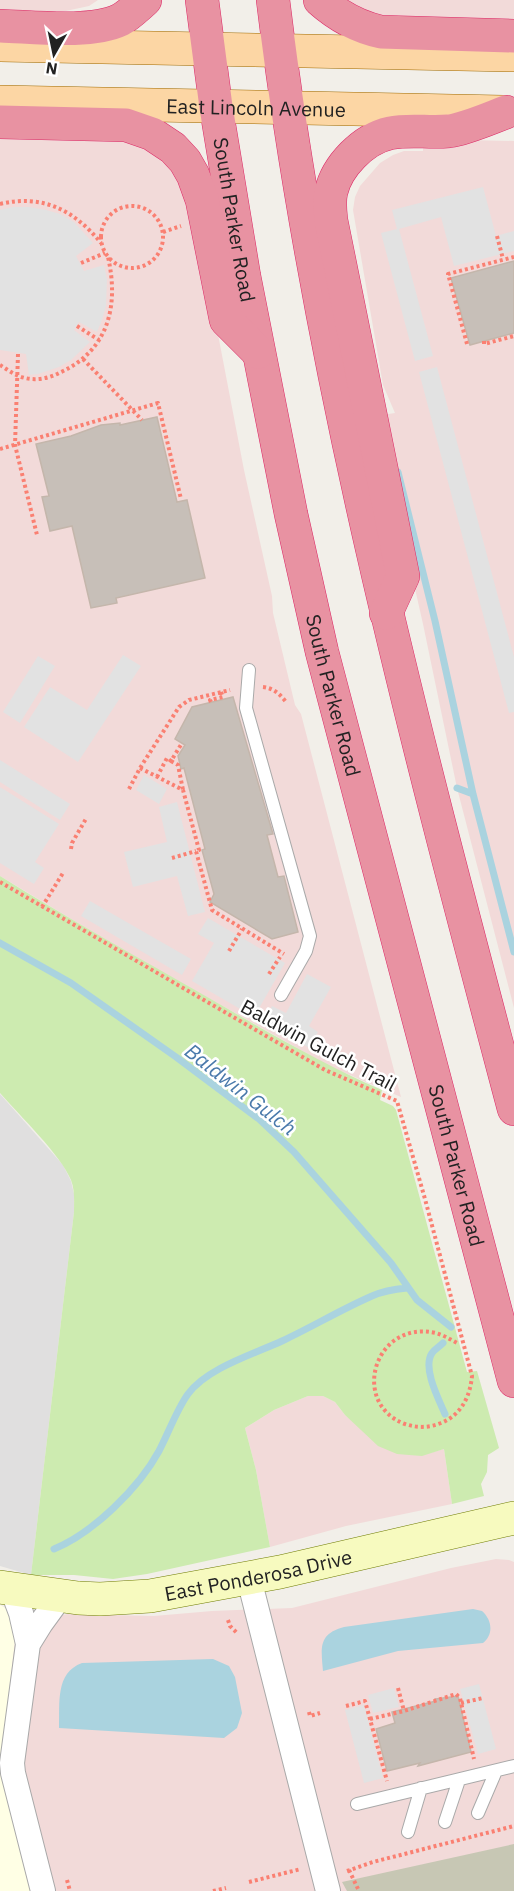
<svg xmlns="http://www.w3.org/2000/svg" width="514" height="1891" font-family="'IBM Plex Sans',sans-serif">
  <rect width="100%" height="100%" fill="#f2efe9"/>
  <path fill="#e0dfdf" d="M0 1094 63 1165 71 1181 74 1194V1212L31 1575 0 1566Z"/>
  <path fill="#f2dad9" d="M0 0H98L89 6 61 12H0Z
    M345 0H514V28L371 16Z
    M0 130 129 138 170 164 194 209 244 470 272 596 273 613 295 705 301 714 401 1097 329 1066 111 943 0 876Z
    M423 139 514 141V1008L457 788 423 624 376 416 395 413 383 385 353 210 355 197 360 186 380 163 393 155 404 151H423Z
    M308 1396H323L335 1402 345 1415 361 1428 422 1455 444 1449 452 1504 346 1526 270 1547 256 1470 245 1428 274 1410Z
    M496 1559 509 1560 514 1562V1891H31L1 1777V1759L17 1623 68 1614 154 1616 212 1611 292 1608 451 1568Z"/>
  <path fill="#ffffe5" d="M0 1605 12 1612 17 1623 1 1759V1777L31 1891H0Z"/>
  <path fill="#c7c7b4" d="M514 1844V1891H347L342 1882Z"/>
  <path fill="#cdebb0" d="M0 876C69 919 139 958 209 998 266 1031 322 1064 382 1090L380 1100 393 1106 396 1110 467 1372 477 1371 499 1448 488 1455 487 1472 481 1484 484 1496 452 1504 444 1449 422 1456 409 1455 397 1454 378 1446 345 1415 335 1402 323 1396H308L274 1410 245 1428 256 1470 270 1547 147 1574 113 1579 74 1575H31L74 1212C74 1202 75 1190 71 1180 61 1155 19 1115 0 1093Z"/>
  <path fill="#e2e2e2" d="M483 187 496 236 514 231V251L454 266 441 217 399 229 433 356 415 361 381 233 397 229 392 210Z
    M13 207H29L46 210 60 214 74 222 93 243 76 256 84 271 104 265 107 279 106 306 102 320 97 332 79 322 74 330 90 342 71 360 59 367 38 374 29 375 26 354 0 350V210Z
    M437 367 514 657V712L509 713 419 372Z
    M123 655 141 666 78 762 24 727 50 687 87 710Z
    M38 656 55 666 20 723 3 712Z
    M0 760 70 804 60 820 0 782Z
    M144 775 167 789 159 804 136 790Z
    M0 787 59 824 35 862 44 868 34 884 0 863Z
    M177 802 205 912 188 916 177 876 133 887 124 852 167 842 159 807Z
    M90 901 191 959 182 975 81 916Z
    M208 918 285 963 254 1017 192 981 214 943 198 934Z
    M307 974 331 987 309 1026 318 1032 309 1048 263 1022 272 1006 286 1013Z
    M479 1684 496 1749 478 1754 460 1689Z
    M394 1688 399 1707 373 1713 368 1695Z
    M364 1705 383 1778 364 1783 345 1710Z"/>
  <path fill="#aad3df" d="M473 1609 482 1611C492 1620 494 1634 483 1643L398 1651 323 1671C321 1648 318 1634 344 1627Z
    M213 1659 229 1666 235 1677 242 1713 237 1728 224 1738 59 1728C60 1703 55 1673 82 1663Z"/>
  <g fill="none" stroke-linecap="round" stroke-linejoin="round">
    <path stroke="#aad3df" stroke-width="7" d="M398 472 435 621 473 794 514 952
      M457 788 473 794
      M0 943 71 983 176 1057 259 1119 294 1152 391 1263 417 1300 451 1327
      M443 1343C439 1347 435 1349 432 1353 422 1368 439 1400 445 1414
      M54 1549C93 1533 139 1488 159 1451 168 1434 177 1409 188 1394 207 1368 254 1354 282 1341 312 1327 342 1309 372 1296 383 1291 396 1289 407 1288"/>
  </g>
  <path fill="#c7bfb8" stroke="#c4b6ab" stroke-width="1.5" d="M514 261V333L470 345 451 278Z
    M157 417 177 502 187 500 205 578 116 598 117 603 91 608 72 526 50 531 42 497 49 496 36 444 71 436 101 425 120 423V425Z
    M233 697 273 834 267 835 278 877 284 876 298 932 272 939 210 902 214 894 202 850 205 849 184 768 181 769 178 756 185 745 175 739 192 707Z
    M458 1696 471 1752 418 1766 420 1763 387 1771 376 1729 395 1723 392 1712 436 1701 435 1699Z"/>
  <g fill="none" stroke-linecap="round" stroke-linejoin="round">
    <g stroke="#a9a9a9" stroke-width="14">
      <path id="lane" d="M249 670 246 708 310 936 306 951 281 995
        M357 1804 514 1766
        M478 1813 496 1771
        M445 1822 459 1780
        M408 1832 421 1788"/>
    </g>
    <g stroke="#a9a9a9" stroke-width="26">
      <path id="street" d="M249 1579 328 1891
        M12 1589 21 1613 28 1644 12 1763 13 1773 43 1891
        M28 1644 41 1623 60 1597"/>
    </g>
    <g stroke="#707d05" stroke-width="34">
      <g id="secondary">
        <path id="s1" d="M0 1587 78 1598 100 1599 150 1596 280 1572 514 1518"/>
      </g>
    </g>
    <g stroke="#a06b00" stroke-width="34">
      <g id="primary">
        <path d="M0 45 514 55"/>
        <path id="s2" d="M0 102 503 112"/>
      </g>
    </g>
    <g stroke="#dc2a67" stroke-width="34">
      <g id="highway">
        <path id="s3" d="M202 0 216 107 244 276 291 514 322 652 514 1381"/>
        <path d="M273 0C319 377 417 743 514 1109"/>
        <path d="M320 0C338 16 358 27 381 32L514 36"/>
        <path d="M0 26C34 27 90 34 120 20 129 15 137 7 145 0"/>
        <path d="M0 122 126 125 152 134 173 148 185 161 193 175 202 200 226 320 258 352"/>
        <path d="M386 613 403 576 331 220C330 211 329 201 331 192 337 166 363 139 390 133 410 129 429 133 449 131 465 129 490 118 506 112"/>
      </g>
    </g>
    <path stroke="#fa8072" stroke-width="4" stroke-dasharray="3 3" stroke-linecap="butt" d="M0 204C43 194 74 210 101 243
      M101 237a31 31 0 1 1 62 0a31 31 0 1 1-62 0Z
      M163 232 181 226
      M497 236 503 259
      M81 263 105 253
      M77 326 99 340
      M484 341V344L514 336
      M467 344 448 274 514 257
      M18 354 15 445 37 535
      M83 359 142 420
      M0 365C8 370 16 376 25 378 37 381 50 378 61 372 109 350 119 305 108 257
      M0 449 158 403 181 499
      M263 687C273 688 280 694 286 702
      M211 702 210 700 223 697 221 692
      M171 761 178 765 183 790
      M140 768 183 790 199 850 196 851 212 910 284 954
      M157 777 167 758 171 761 182 743
      M129 789 140 768 179 707 189 700 230 690
      M71 849 72 843 87 817
      M172 858 196 851
      M0 882 325 1070 397 1101 425 1199 472 1376C470 1397 461 1415 441 1423 429 1428 417 1428 405 1424 349 1403 375 1319 436 1333 443 1335 450 1339 457 1343
      M42 907 63 873
      M229 951 242 929
      M269 974 280 957
      M228 1620 230 1626 238 1634
      M398 1688 404 1711
      M461 1703 483 1698
      M346 1706 365 1701 387 1781
      M309 1712 310 1716 320 1713
      M370 1719 404 1711 456 1694 460 1698 474 1759
      M349 1870 359 1891
      M347 1871 373 1862 514 1826
      M67 1880 70 1891
      M249 1882 301 1869
      M213 1891 226 1888"/>
    <use href="#lane" stroke="#fff" stroke-width="12"/>
    <use href="#street" stroke="#fff" stroke-width="24"/>
    <use href="#secondary" stroke="#f7fabf" stroke-width="33"/>
    <use href="#primary" stroke="#fcd6a4" stroke-width="33"/>
    <use href="#highway" stroke="#e892a2" stroke-width="33"/>
  </g>
  <g text-anchor="middle" dominant-baseline="central" stroke-width="5" stroke-linejoin="round" paint-order="stroke">
    <g font-size="20" fill="#222" stroke="#fff">
      <text stroke="none"><textPath href="#s2" startOffset="256">East Lincoln Avenue</textPath></text>
      <text stroke="none"><textPath href="#s3" startOffset="222">South Parker Road</textPath></text>
      <text stroke="none"><textPath href="#s3" startOffset="708">South Parker Road</textPath></text>
      <text transform="translate(319 1045) rotate(28)">Baldwin Gulch Trail</text>
      <text stroke="none"><textPath href="#s3" startOffset="1194">South Parker Road</textPath></text>
      <text stroke="none"><textPath href="#s1" startOffset="261">East Ponderosa Drive</textPath></text>
    </g>
    <g font-size="21" font-style="italic" fill="#4a7aab" stroke="#fff">
      <text transform="translate(241 1089) rotate(38)">Baldwin Gulch</text>
    </g>
  </g>
  <g transform="translate(54 54) rotate(189)" stroke="#ffffff" stroke-width="4.5" paint-order="stroke">
  <path d="M0-4.5L10 22L0 15L-10 22Z" fill="#222222"/>
  <text y="-9" font-size="16" font-weight="bold" text-anchor="middle" fill="#222222">N</text>
  </g>
</svg>
